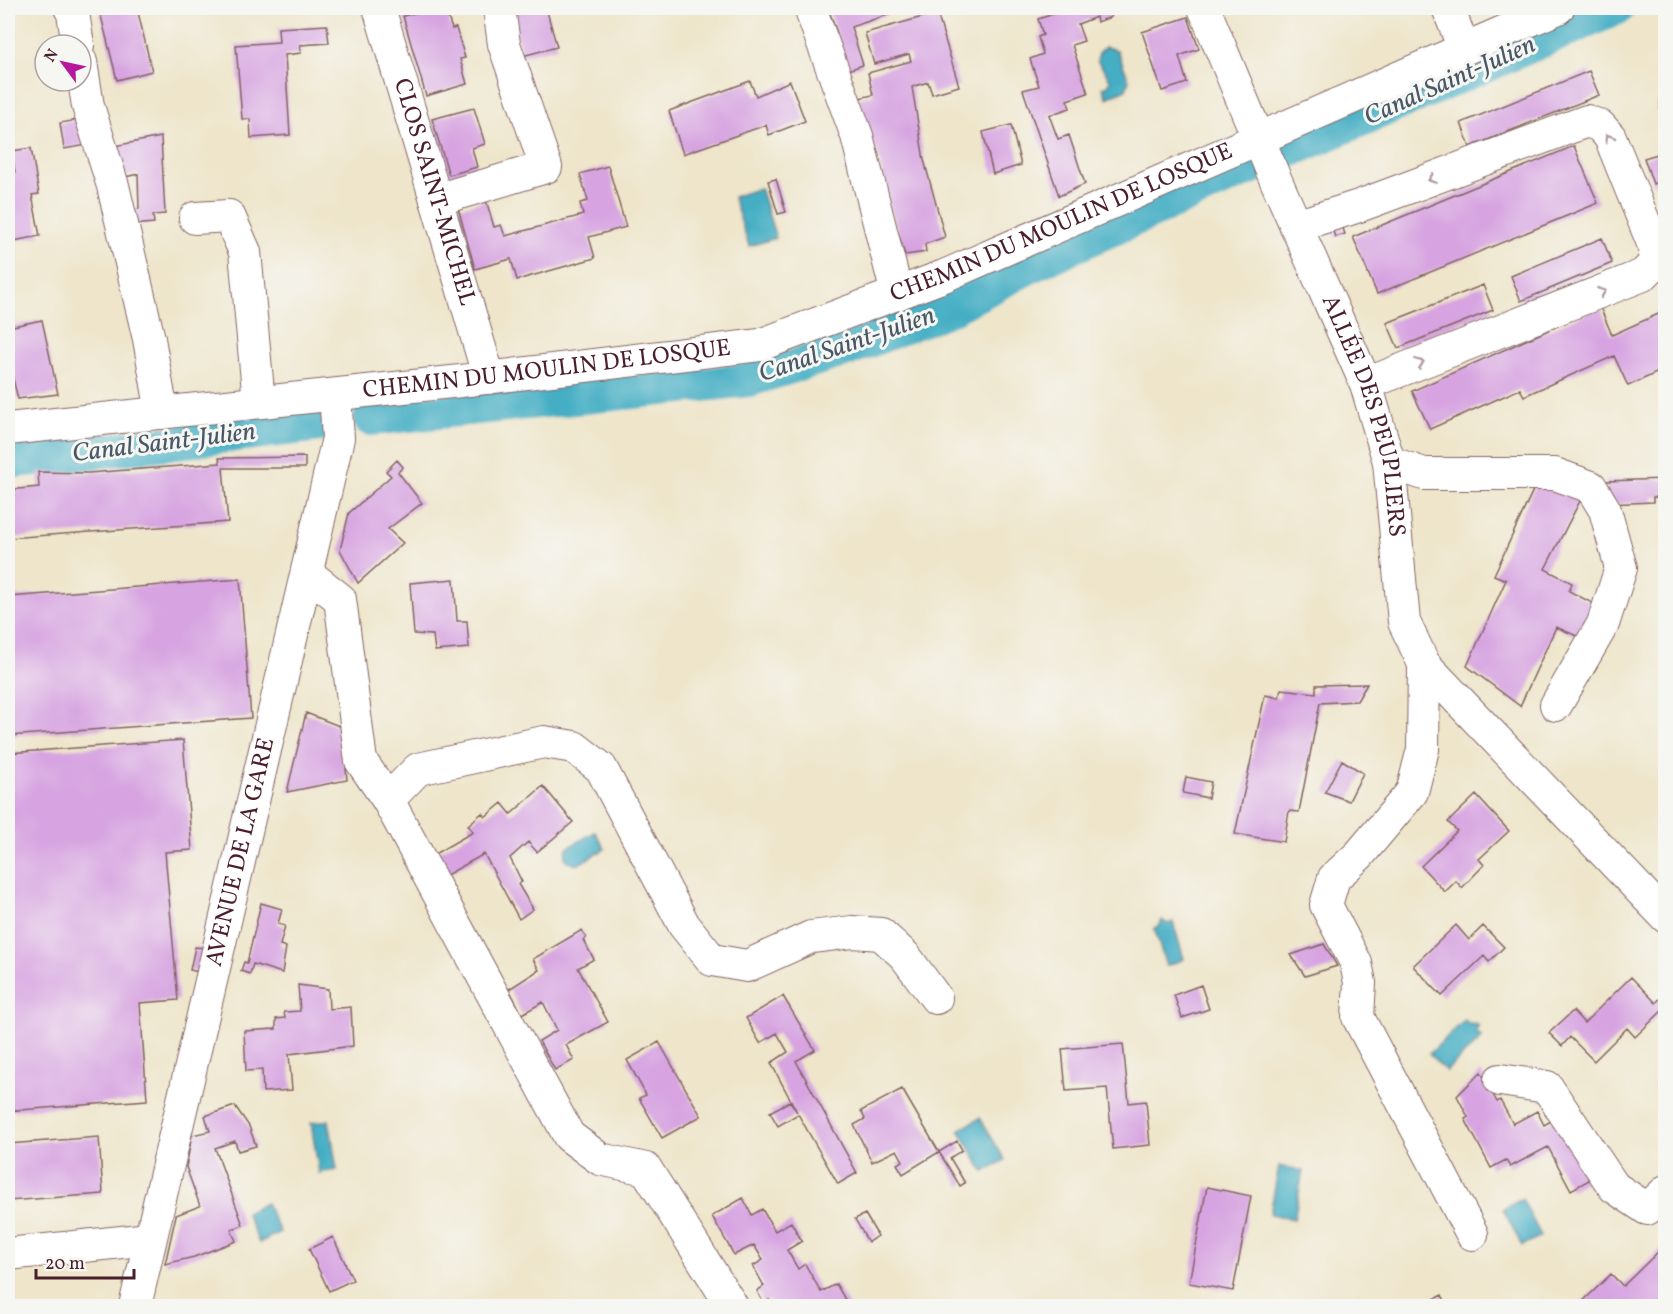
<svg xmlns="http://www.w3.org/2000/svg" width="1673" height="1314" font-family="Vollkorn,serif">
  <rect width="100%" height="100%" fill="#f6f6f2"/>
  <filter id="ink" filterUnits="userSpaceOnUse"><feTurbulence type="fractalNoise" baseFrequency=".0167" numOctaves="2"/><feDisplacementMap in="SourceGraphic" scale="12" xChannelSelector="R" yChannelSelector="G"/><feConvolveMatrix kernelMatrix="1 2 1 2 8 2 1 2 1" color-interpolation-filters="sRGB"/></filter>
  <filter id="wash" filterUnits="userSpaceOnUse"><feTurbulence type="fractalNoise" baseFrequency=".008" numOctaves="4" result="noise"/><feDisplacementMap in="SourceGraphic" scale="24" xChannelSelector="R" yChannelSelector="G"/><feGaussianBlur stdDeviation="1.35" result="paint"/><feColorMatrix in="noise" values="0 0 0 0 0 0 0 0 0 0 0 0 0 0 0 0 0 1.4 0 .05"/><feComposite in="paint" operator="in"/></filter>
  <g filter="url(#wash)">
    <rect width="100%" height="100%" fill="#eee5ca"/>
    <path fill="#45aec4" stroke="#486678" stroke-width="1.5" d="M1105 47 1117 50 1129 80 1126 89 1107 98 1103 88 1109 85 1110 79 1097 60 1099 53Z
      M760 188 776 238 749 246 733 197Z
      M595 832 605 849 577 865 568 862 565 857 567 848Z
      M1162 920 1168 924 1173 922 1184 959 1166 966 1154 928 1159 927Z
      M1465 1020 1469 1024 1478 1025 1477 1033 1482 1038 1446 1071 1429 1054Z
      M980 1118 1005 1160 984 1172 959 1130Z
      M329 1120 337 1170 319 1173 311 1123Z
      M1279 1166 1303 1171 1294 1219 1270 1214Z
      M1522 1199 1541 1236 1522 1246 1503 1209Z
      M266 1203 280 1232 259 1243 246 1213Z"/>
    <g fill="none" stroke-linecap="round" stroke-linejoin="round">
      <path stroke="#45aec4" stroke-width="34" d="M1283 154 1618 8
        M370 419 749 380 849 349 950 309 1041 261 1257 165
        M8 462 320 425"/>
    </g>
    <g id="blocks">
      <path fill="#d7a4e1" d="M99 8H137L152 71 117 80Z
        M434 8H445L452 29 456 28 465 58 460 59 467 84 426 96 403 16Z
        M509 8H546L557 47 522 56Z
        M828 8H887L890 14 851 27 863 65 845 71 834 40 837 33Z
        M1072 8H1108L1111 17 1097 22 1096 17 1078 24 1084 41 1072 45 1088 93 1067 100 1070 108 1049 115 1058 139 1069 135 1085 184 1059 196 1023 90 1039 86 1030 59 1043 54 1038 37 1043 35 1038 19Z
        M937 13 959 86 932 94 928 82 912 87 924 160 945 237 925 244 926 252 905 255 888 200 877 149 872 151 859 98 873 95 868 73 911 61 909 54 874 64 865 33Z
        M1188 17 1199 49 1179 56 1187 83 1162 91 1142 32Z
        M327 25 329 43 300 45 301 53 285 55 290 135 251 138 250 119H242L236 45 279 42 278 28Z
        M1589 71 1599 95 1470 147 1461 123Z
        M1661 73H1665V112H1660Z
        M750 81 756 96 790 81 805 121 769 135 766 125 683 154 669 111Z
        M474 108 485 144 472 148 477 167 449 175 432 119Z
        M83 119 88 145 64 149 60 123Z
        M1011 125 1021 165 993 174 983 132Z
        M161 137 165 214 153 215 154 223 133 225 130 211 139 209 138 174 121 178 114 146Z
        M1574 146 1598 203 1377 294 1353 237Z
        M31 148 39 194 32 195 40 236 8 242V174L15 172 12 151Z
        M1661 153 1665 167V179L1653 184 1644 158Z
        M608 166 626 227 589 237 595 258 517 280 511 259 475 269 458 208 486 200 494 227 501 225 505 236 583 215 580 203 588 201 580 174Z
        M776 179 786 212 778 214 768 181Z
        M1339 217 1345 234 1335 237 1329 220Z
        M1602 238 1612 263 1521 301 1511 276Z
        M1483 285 1493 310 1398 348 1387 323Z
        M10 306 13 326 42 320 58 394 18 399 8 359Z
        M1600 307 1612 335 1665 311V369L1628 386 1614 356 1524 396 1520 389 1430 429 1412 391Z
        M305 457V468H223L228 522 8 538V490L39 487 38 472 88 473 220 463 219 458Z
        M397 460 403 467 398 472 422 503 388 529 403 543 358 583 340 550 349 513 391 476 386 471Z
        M1665 479V497H1653V502L1607 504 1606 481Z
        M1549 483 1582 497 1545 569 1572 583 1569 591 1598 606 1586 640 1556 627 1520 706 1467 666 1506 580 1494 575 1535 486Z
        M240 579 251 718 8 736V597Z
        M454 579 457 621H467L469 648 435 651 433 635 414 634 410 583Z
        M1367 684 1357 701 1320 703 1299 812 1289 811 1284 842 1235 834 1265 695 1279 698 1281 689 1316 693V685Z
        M306 713 342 727 347 780 287 792Z
        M183 740 192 850 165 852 178 1000 140 1003 147 1100 8 1111V753Z
        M1342 760 1363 773 1349 801 1325 792Z
        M1186 777 1211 782 1208 798 1183 793Z
        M543 786 573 822 537 852 528 842 510 858 522 882 518 884 533 909 519 919 484 854 443 877 431 856 473 832 468 825 482 813 485 817 502 803 511 814Z
        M1476 795 1509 831 1479 859 1484 865 1462 888 1456 881 1445 892 1421 866 1457 831 1448 822Z
        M261 903 282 909 278 924 285 926 280 945 286 947 282 973 253 964 250 974 241 971 244 962 247 963Z
        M1456 925 1469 940 1483 926 1504 947 1489 962 1484 956 1442 996 1413 966Z
        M582 930 586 938 583 940 594 959 578 968 608 1022 566 1045 574 1060 555 1070 539 1041 557 1030 543 1002 522 1014 509 989 539 970 533 959Z
        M1324 944 1337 966 1305 976 1291 955Z
        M195 947 205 948 199 972 190 970Z
        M1631 977 1656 1003 1665 993V1013L1663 1010 1635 1037 1627 1028 1594 1061 1570 1037 1562 1046 1549 1033 1573 1011 1584 1023Z
        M298 985 328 989 329 1009 351 1007 353 1046 289 1054 292 1090 263 1092 262 1070 246 1071 244 1031 276 1029V1019L285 1018 284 1012 300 1011Z
        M1201 985 1209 1009 1182 1018 1174 995Z
        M783 996 815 1050 796 1061 857 1173 838 1184 798 1114 778 1126 770 1112 790 1101 797 1112 771 1063 788 1052 777 1033 760 1043 746 1018Z
        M659 1042 701 1116 662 1138 639 1098 646 1095 627 1060Z
        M1123 1044 1129 1103 1146 1101 1150 1145 1113 1149 1107 1088 1066 1091 1062 1049Z
        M1481 1072 1497 1102 1500 1100 1513 1124 1537 1111 1544 1125 1558 1117 1591 1179 1571 1190 1548 1147 1510 1167 1506 1160 1491 1168 1465 1119 1468 1117 1457 1096Z
        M902 1089 939 1152 903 1174 897 1164 903 1161 897 1150 872 1162 854 1125 865 1119 861 1111Z
        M235 1106 249 1126 256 1146 238 1151 235 1141 215 1148 243 1225 231 1230 236 1241 194 1257 165 1264 176 1215 200 1206 186 1167 192 1135 210 1131 205 1116Z
        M99 1137 103 1194 8 1201V1144Z
        M957 1141 962 1150 950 1158 965 1183 960 1186 939 1152Z
        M1207 1187 1251 1196 1233 1291 1189 1283Z
        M743 1198 752 1215 762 1209 775 1231 791 1222 802 1241 787 1250 798 1269 805 1264 821 1292 836 1284 849 1306H773L769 1300 764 1304 757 1291 764 1286 753 1266 763 1260 754 1245 734 1255 712 1216Z
        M865 1214 878 1236 868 1242 855 1219Z
        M333 1237 353 1280 329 1291 309 1249Z
        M1661 1249 1665 1254V1306L1579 1305 1611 1274 1623 1286Z
        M1442 1295 1447 1306H1420Z"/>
    </g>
  </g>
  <g filter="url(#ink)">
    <use href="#blocks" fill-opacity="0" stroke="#836463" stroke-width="1.5"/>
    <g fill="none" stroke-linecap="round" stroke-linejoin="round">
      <g stroke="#836463" stroke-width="34">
        <g id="minor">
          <path d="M70 8 73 13 78 45"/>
          <path id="s1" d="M379 8 489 378"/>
          <path d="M810 8 857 136 897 294"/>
          <path id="s2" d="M1204 8 1274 176 1366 384 1389 462 1404 622 1424 664 1666 917"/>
          <path d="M1448 8 1464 49"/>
          <path d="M81 62 88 106 113 186 149 339 162 413"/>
          <path d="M436 200 546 167 504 44 499 8"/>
          <path d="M195 218 229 216 245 252 259 402"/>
          <path d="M1296 226 1359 206 1587 121 1600 126 1610 137 1656 251 1653 265 1643 275 1366 384"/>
          <path id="s3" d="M8 429 461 381 760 345 944 276 1558 8"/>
          <path d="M1389 462 1424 474H1555L1591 487 1605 510 1621 568 1603 624 1556 705"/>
          <path d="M307 573 340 599 361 761 388 800 569 1136 600 1159 646 1169 732 1306"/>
          <path d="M1424 664 1423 749 1412 792 1359 855 1334 878 1326 905 1356 963 1360 983 1358 1017 1472 1234"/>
          <path d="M388 800 418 769 544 742 574 747 601 768 684 925 712 960 747 966 811 937 852 932 881 934 905 956 936 998"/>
          <path d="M1500 1080 1547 1087 1614 1187 1647 1209 1666 1191"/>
          <path d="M8 1254 150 1239"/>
          <path id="s4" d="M135 1306 338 438 335 395"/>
        </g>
      </g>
      <use href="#minor" stroke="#fff" stroke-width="32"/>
    </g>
    <defs><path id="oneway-chevron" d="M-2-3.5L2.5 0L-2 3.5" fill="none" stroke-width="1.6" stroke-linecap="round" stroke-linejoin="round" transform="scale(1.5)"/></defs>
    <g stroke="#ae9aa0">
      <use href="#oneway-chevron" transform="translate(1609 138) rotate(-120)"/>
      <use href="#oneway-chevron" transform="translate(1432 179) rotate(160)"/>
      <use href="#oneway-chevron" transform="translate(1602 292) rotate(-21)"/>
      <use href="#oneway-chevron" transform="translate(1420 363) rotate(-21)"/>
    </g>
  </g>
  <g text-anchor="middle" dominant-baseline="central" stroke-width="6" stroke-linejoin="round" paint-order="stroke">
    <g font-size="24" fill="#4a1f2b" stroke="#f6f6f2">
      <text stroke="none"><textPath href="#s1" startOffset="192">CLOS SAINT-MICHEL</textPath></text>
      <text stroke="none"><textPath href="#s3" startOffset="1082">CHEMIN DU MOULIN DE LOSQUE</textPath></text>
      <text stroke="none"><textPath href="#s3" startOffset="542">CHEMIN DU MOULIN DE LOSQUE</textPath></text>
      <text stroke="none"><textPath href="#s2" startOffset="440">ALLÉE DES PEUPLIERS</textPath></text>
      <text stroke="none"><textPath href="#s4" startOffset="466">AVENUE DE LA GARE</textPath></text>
    </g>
    <g font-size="26" font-style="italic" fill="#485868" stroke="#f6f6f2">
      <text transform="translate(1450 81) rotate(-24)">Canal Saint-Julien</text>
      <text transform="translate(847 345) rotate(-19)">Canal Saint-Julien</text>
      <text transform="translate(164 443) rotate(-7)">Canal Saint-Julien</text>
    </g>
  </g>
  <rect width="1673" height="1314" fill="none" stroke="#f6f6f2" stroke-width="30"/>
  <g transform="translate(63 63) rotate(303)"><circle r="28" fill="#f6f6f2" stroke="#b1a0a2" stroke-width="1.5"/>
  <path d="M0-4.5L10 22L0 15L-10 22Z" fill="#b5179e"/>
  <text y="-9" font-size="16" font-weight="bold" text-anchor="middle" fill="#4a1f2b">N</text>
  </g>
  <path d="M36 1269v9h98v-9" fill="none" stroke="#4a1f2b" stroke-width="3"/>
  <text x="45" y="1269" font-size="18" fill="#4a1f2b" stroke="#f6f6f2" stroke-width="4.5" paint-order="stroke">20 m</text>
</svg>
